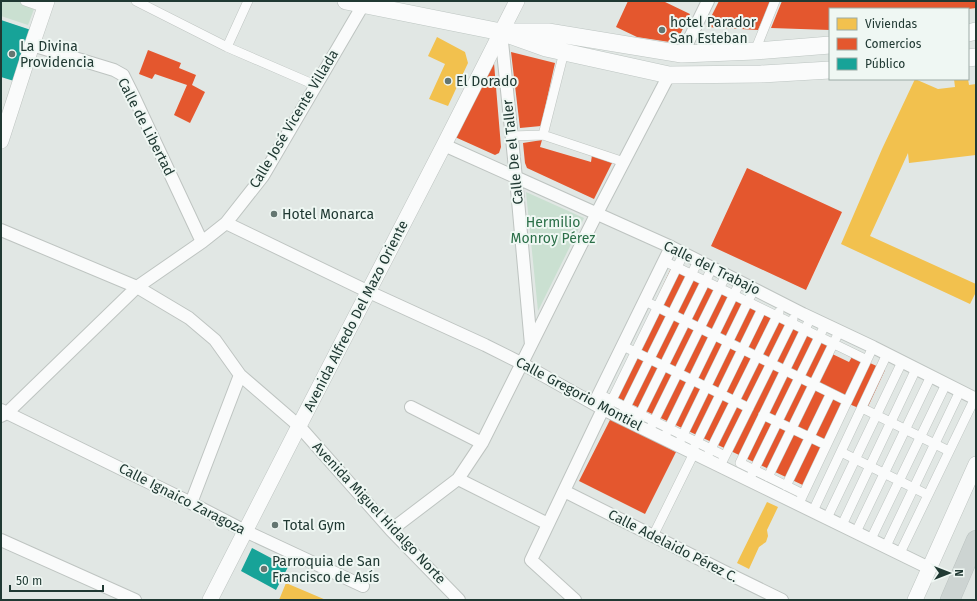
<svg xmlns="http://www.w3.org/2000/svg" width="977" height="601" font-family="'Fira Sans',sans-serif">
  <rect width="100%" height="100%" fill="#e1e7e4"/>
  <path fill="#cae0d1" d="M1 1H37L28 25 1 16Z
    M526 192 584 218 538 311Z"/>
  <path fill="#f2c14e" d="M437 37 465 52 468 63 448 106 429 99 445 64 428 56Z
    M915 79 938 89 955 87 954 79H968L969 85 976 84V155L909 163 908 153 870 236 976 284V292L970 304 841 244 882 149Z
    M767 502 778 507 767 530 768 536 766 542 759 547 749 569 737 563Z
    M286 583 326 600H279Z"/>
  <path fill="#e4572e" d="M628 1H663L690 14 676 43 637 37 616 27Z
    M719 1H771L758 30 706 27Z
    M782 1H976V8L968 9H830V30L771 28Z
    M148 50 181 63 179 68 196 75 192 85 205 92 190 123 174 115 187 85 155 74 152 79 139 74Z
    M511 52 555 63 541 126 520 128Z
    M494 63 501 147 499 153 495 155 455 137Z
    M542 140 540 147 591 162 592 155 612 163 594 199 527 168 525 163 523 143Z
    M747 168 842 212 806 290 711 246Z
    M673 264 831 339 826 351 849 362 853 355 885 370 866 411 849 404 809 488 612 395Z
    M611 418 676 452 645 514 579 481Z"/>
  <path fill="#17a398" d="M1 20 31 30 14 81 1 77Z
    M252 548 288 567 276 590 241 571Z"/>
  <g fill="none" stroke-linecap="round" stroke-linejoin="round">
    <g stroke="#bec4c1" stroke-width="10">
      <path id="pedestrian" d="M25 1 45 8
        M136 1 227 47 315 85
        M227 47 248 1
        M755 51 775 1
        M564 52 543 135 624 162
        M511 136 543 135
        M664 261 867 360
        M645 301 847 401
        M623 346 749 408
        M599 394 725 456
        M862 408 949 451
        M607 410 684 253
        M763 415 826 445
        M621 417 698 261
        M635 424 712 268
        M649 431 726 275
        M664 438 740 282
        M678 445 754 289
        M692 452 762 309
        M841 452 928 495
        M706 459 779 312
        M720 466 793 319
        M751 476 825 325
        M768 477 839 332
        M786 486 831 393
        M803 494 740 463 811 317
        M801 499 873 347
        M813 511 887 354
        M827 518 902 362
        M842 525 916 369
        M856 532 931 376
        M653 536 694 453
        M871 539 946 384
        M886 546 960 391
        M900 553 975 398"/>
    </g>
    <g stroke="#bec4c1" stroke-width="14">
      <path id="minor" d="M501 32 516 178 531 345
        M32 45 114 70 123 75 134 97 202 242
        M682 54 708 1
        M444 145 671 247 803 314 873 347 976 399
        M226 223 369 292 485 345 521 363 603 409 929 568
        M1 230 137 287 189 318 215 340 240 375 299 426 391 530 459 600
        M594 404 671 247
        M411 407 482 443
        M1 410 191 503 245 531 363 586
        M1 416 7 413 137 287 202 242 226 223 263 176 363 5
        M458 479 548 524
        M564 491 727 573 782 600
        M191 503 240 375
        M391 530 458 479 482 443 597 213 669 75
        M1 540 135 600
        M575 600 531 560 603 409"/>
    </g>
    <g stroke="#bec4c1" stroke-width="16">
      <path id="tertiary" d="M1 141 32 45 47 1
        M210 600 299 426 444 145 517 1
        M915 600 976 464"/>
    </g>
    <g stroke="#bdc5c2" stroke-width="18">
      <path id="secondary" d="M346 1 501 32 546 48 669 75 761 74 830 70
        M513 32H548L682 54 755 51 830 45
        M968 33 976 31
        M968 58 976 57"/>
    </g>
    <g stroke="#bbc3c1" stroke-width="20">
      <path id="primary" d="M950 600 976 540"/>
    </g>
    <use href="#pedestrian" stroke="#fafbfb" stroke-width="9"/>
    <use href="#minor" stroke="#fafbfb" stroke-width="12"/>
    <use href="#tertiary" stroke="#fafbfb" stroke-width="15"/>
    <use href="#secondary" stroke="#fafbfb" stroke-width="17"/>
    <use href="#primary" stroke="#cdd4d2" stroke-width="19"/>
  </g>
  <g fill="#647671" stroke="#eff7f3" stroke-width="1.5">
    <circle cx="662" cy="30" r="4"/>
    <circle cx="12" cy="54" r="4"/>
    <circle cx="448" cy="81" r="4"/>
    <circle cx="274" cy="214" r="4"/>
    <circle cx="275" cy="525" r="4"/>
    <circle cx="264" cy="569" r="4"/>
  </g>
  <g text-anchor="middle" dominant-baseline="central" stroke-width="4" stroke-linejoin="round" paint-order="stroke">
    <g font-size="14" fill="#203933" stroke="#eff7f3" text-anchor="start">
      <text x="670" y="22">hotel Parador<tspan x="670" dy="16">San Esteban</tspan></text>
      <text x="20" y="46">La Divina<tspan x="20" dy="16">Providencia</tspan></text>
      <text x="456" y="81">El Dorado</text>
      <text x="282" y="214">Hotel Monarca</text>
      <text x="283" y="525">Total Gym</text>
      <text x="272" y="561">Parroquia de San<tspan x="272" dy="16">Francisco de Asís</tspan></text>
    </g>
    <g font-size="14" fill="#203933" stroke="#eff7f3">
      <text transform="translate(294 119) rotate(-59)">Calle José Vicente Villada</text>
      <text transform="translate(146 127) rotate(63)">Calle de Libertad</text>
      <text transform="translate(513 152) rotate(-96)">Calle De el Taller</text>
      <text transform="translate(712 268) rotate(26)">Calle del Trabajo</text>
      <text transform="translate(356 316) rotate(-63)">Avenida Alfredo Del Mazo Oriente</text>
      <text transform="translate(579 394) rotate(28)">Calle Gregorio Montiel</text>
      <text transform="translate(182 499) rotate(27)">Calle Ignaico Zaragoza</text>
      <text transform="translate(379 513) rotate(47)">Avenida Miguel Hidalgo Norte</text>
      <text transform="translate(673 546) rotate(27)">Calle Adelaido Pérez C.</text>
    </g>
    <g font-size="14" fill="#2b6f48" stroke="#eff7f3">
      <text x="553" y="222">Hermilio<tspan x="553" dy="16">Monroy Pérez</tspan></text>
    </g>
  </g>
  <rect width="977" height="601" fill="none" stroke="#203933" stroke-width="4"/>
  <rect x="829" y="8" width="140" height="72" fill="#eff7f3" stroke="#9caba6"/>
  <rect x="837" y="18" width="20" height="12" fill="#f2c14e" stroke="#9caba6"/>
  <text x="865" y="28" font-size="12" fill="#203933">Viviendas</text>
  <rect x="837" y="38" width="20" height="12" fill="#e4572e" stroke="#9caba6"/>
  <text x="865" y="48" font-size="12" fill="#203933">Comercios</text>
  <rect x="837" y="58" width="20" height="12" fill="#17a398" stroke="#9caba6"/>
  <text x="865" y="68" font-size="12" fill="#203933">Público</text>
  <g transform="translate(949 573) rotate(90)" stroke="#eff7f3" stroke-width="3" paint-order="stroke">
  <path d="M0-3L7 15L0 10L-7 15Z" fill="#203933"/>
  <text y="-6" font-size="11" font-weight="bold" text-anchor="middle" fill="#203933">N</text>
  </g>
  <path d="M10 585v6h93v-6" fill="none" stroke="#203933" stroke-width="2"/>
  <text x="16" y="585" font-size="12" fill="#203933" stroke="#eff7f3" stroke-width="3" paint-order="stroke">50 m</text>
</svg>
